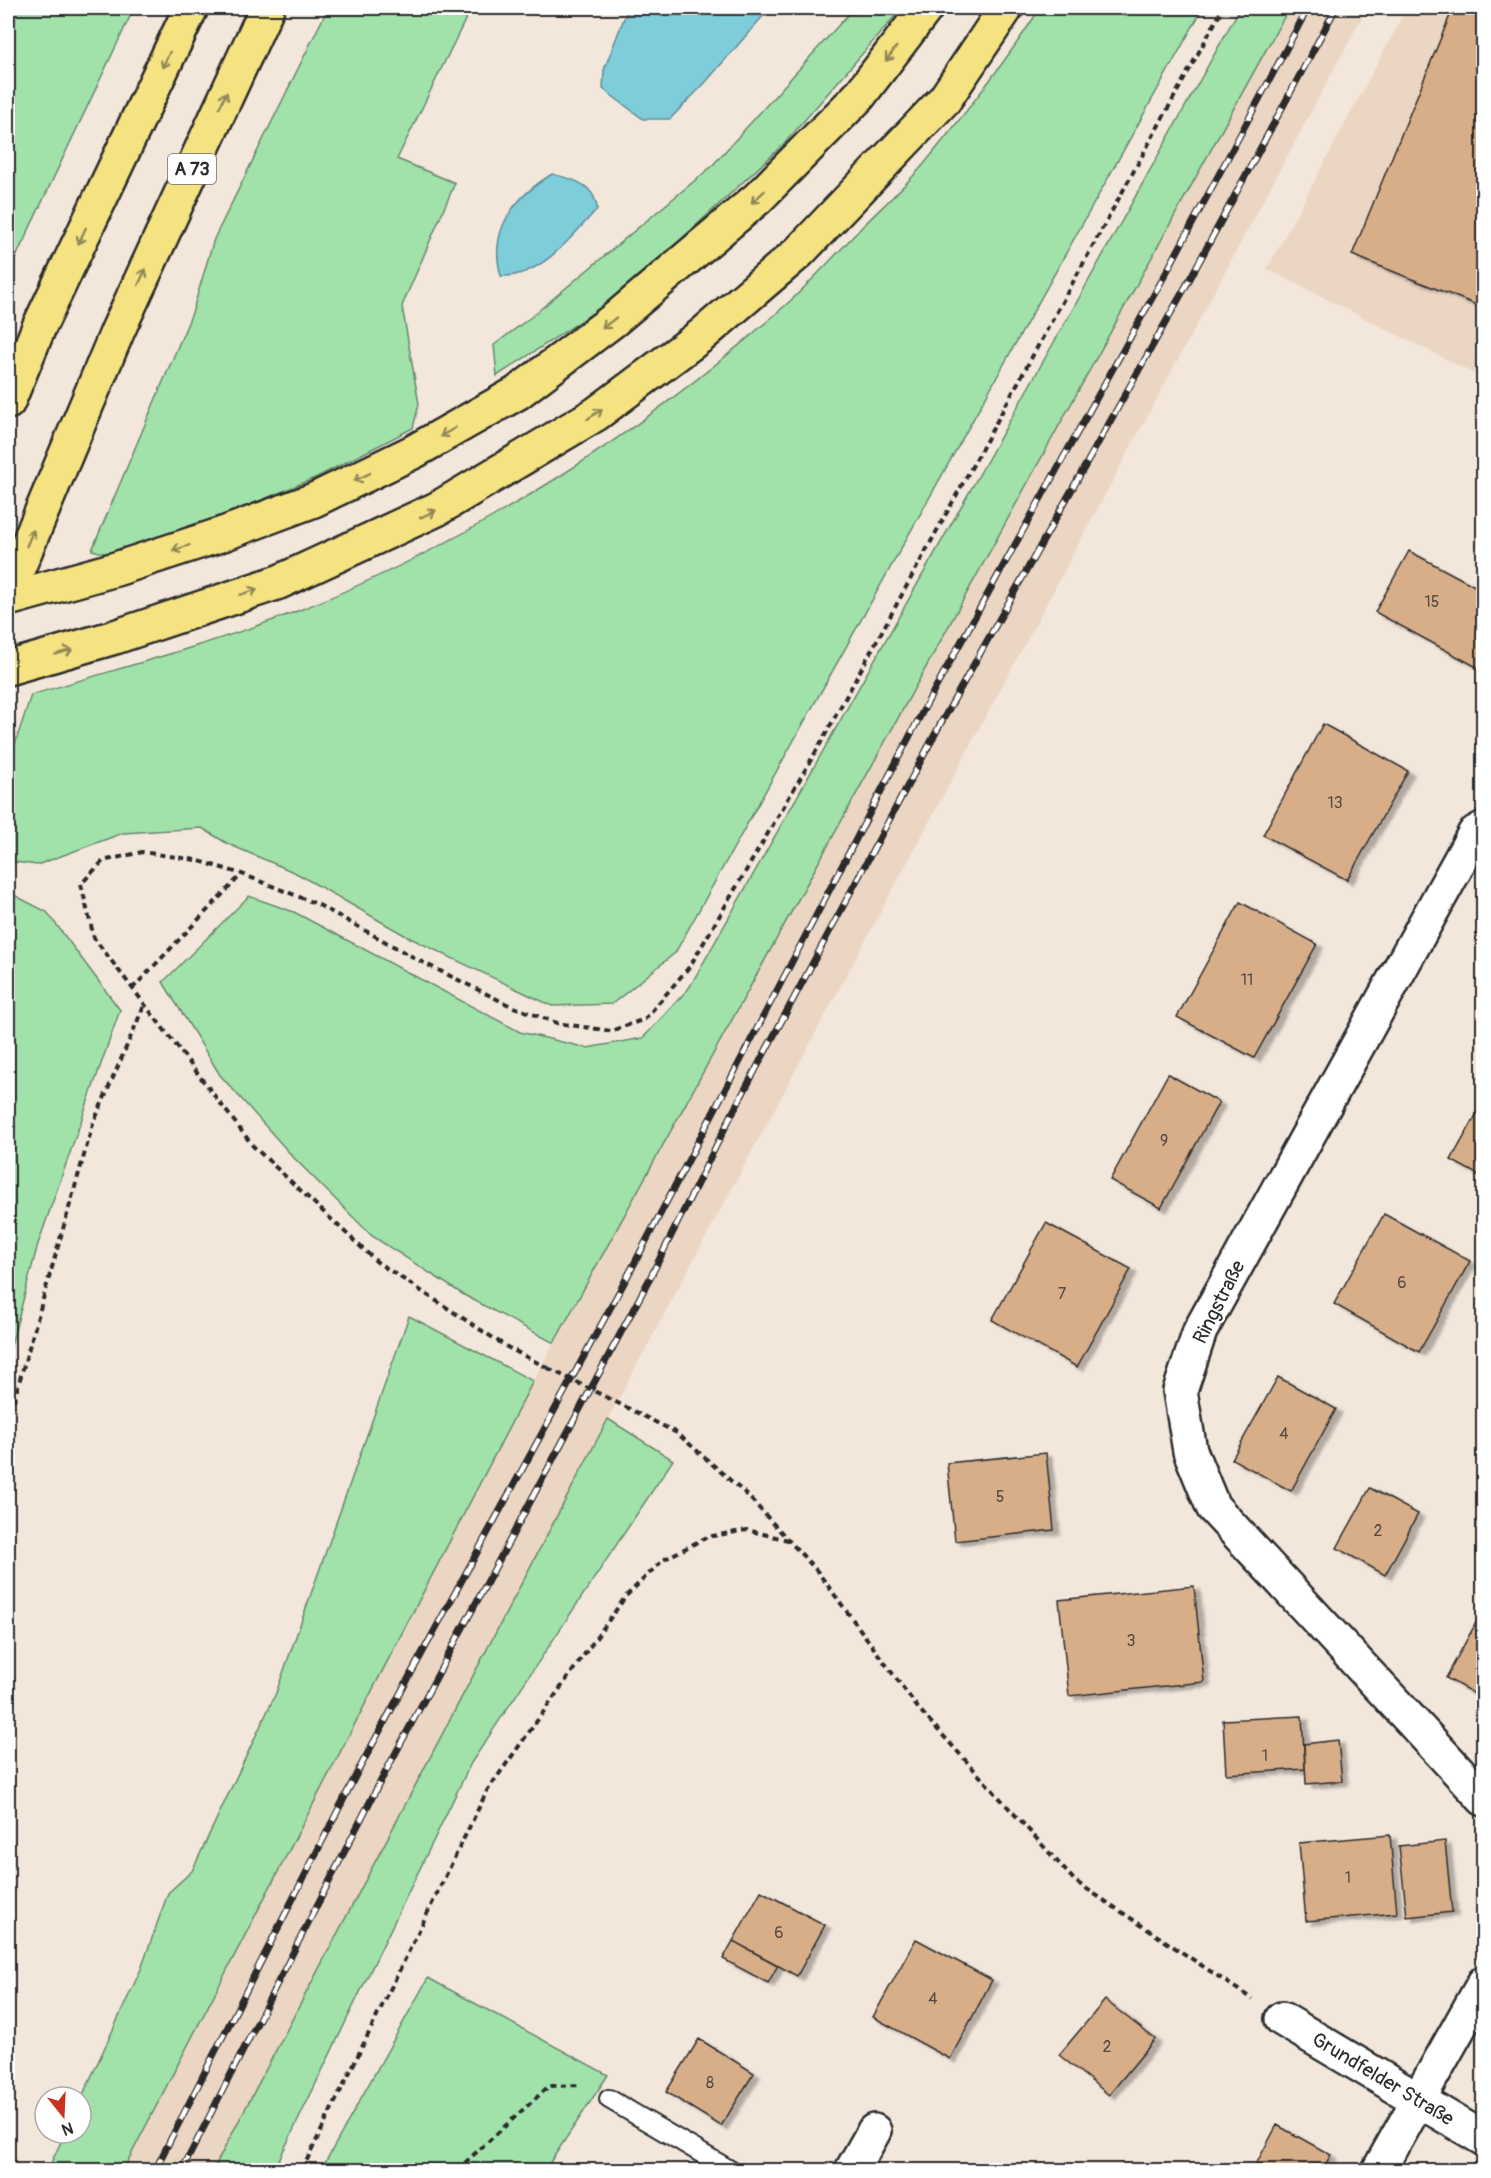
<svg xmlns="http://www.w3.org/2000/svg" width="1491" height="2178" font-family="Pangolin,sans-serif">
  <defs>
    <filter id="shadow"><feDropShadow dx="6" dy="4" stdDeviation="1.5" flood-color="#0004"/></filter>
  </defs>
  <rect width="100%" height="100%" fill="#f3e7dc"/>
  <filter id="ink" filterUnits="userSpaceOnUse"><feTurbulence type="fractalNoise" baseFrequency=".0167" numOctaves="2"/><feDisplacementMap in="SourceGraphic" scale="12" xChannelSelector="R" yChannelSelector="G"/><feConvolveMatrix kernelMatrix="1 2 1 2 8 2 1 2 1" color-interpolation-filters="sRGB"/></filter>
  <g filter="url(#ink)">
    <path fill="#ebd6c3" d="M1289 8H1367L608 1419 213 2170H123L533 1381Z
      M1407 8H1483V378L1267 269Z"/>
    <path fill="#a1e2ab" stroke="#66866b" stroke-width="1.5" d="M8 8H134L8 274Z
      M328 8H471L397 159 455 183 402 306 419 404 413 428 317 477 221 517 111 555 92 550 192 313 214 239Z
      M854 8H902L783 145 622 294 497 376 494 345 531 317 711 167Z
      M1040 8H1203L675 953 612 1004 552 1006 408 937 296 873 228 844 202 828 123 833 37 865 8 861V765L31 695C119 668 209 645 295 612 476 540 643 433 788 303 814 279 838 252 862 227 883 206 905 186 924 164 965 114 1006 62 1040 8Z
      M1240 8H1289L554 1343 464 1295 372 1236 294 1158 220 1075 163 982 249 896 294 912 520 1032 587 1048 643 1038 689 988 1079 298Z
      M8 892 47 912 120 1010 38 1244 8 1357Z
      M409 1316 533 1381 123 2170H48L65 2133H81V2099L141 1969 168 1893 192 1871 276 1693Z
      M608 1419 673 1460 471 1763 274 2170H213Z
      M428 1978 608 2075 545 2170H321Z"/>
    <path fill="#7ecddb" stroke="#5d8c95" stroke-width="1.5" d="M628 8H770L705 83 670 119H643L603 89 604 70Z
      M552 174C573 179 595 184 597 209 573 235 541 278 501 276 488 230 515 197 552 174Z"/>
    <path fill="#d8ae89" stroke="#2b2b2b" stroke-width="1.5" filter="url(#shadow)" d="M1453 8H1484V308L1352 255Z
      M1409 551 1484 591V671L1375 612Z
      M1323 724 1408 771 1347 880 1263 835Z
      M1240 902 1317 944 1254 1058 1177 1017Z
      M1168 1074 1219 1102 1161 1208 1110 1180Z
      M1484 1101V1178L1451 1160Z
      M1384 1214 1470 1261 1419 1352 1334 1304Z
      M1046 1223 1131 1269 1077 1367 992 1320Z
      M1278 1377 1336 1409 1291 1491 1232 1459Z
      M1046 1453 1054 1530 955 1541 947 1463Z
      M1370 1488 1418 1514 1385 1575 1337 1548Z
      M1194 1586 1204 1682 1069 1696 1059 1600Z
      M1477 1621 1484 1624V1699L1446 1678Z
      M1302 1716 1305 1769 1226 1774 1223 1720Z
      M1338 1740 1342 1781 1306 1784 1304 1744Z
      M1390 1835 1397 1913 1306 1921 1299 1843Z
      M1445 1841 1452 1912 1407 1917 1399 1846Z
      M761 1891 825 1925 797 1976 733 1941Z
      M916 1939 992 1980 950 2059 873 2017Z
      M733 1941 778 1965 768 1983 723 1959Z
      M1105 2000 1155 2039 1109 2095 1059 2055Z
      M699 2039 754 2073 721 2126 666 2092Z
      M1277 2125 1331 2155 1322 2170H1253Z"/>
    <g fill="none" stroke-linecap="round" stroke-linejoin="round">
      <g stroke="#2b2b2b" stroke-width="22">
        <path id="service" d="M609 2099 730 2170"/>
      </g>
      <g stroke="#2b2b2b" stroke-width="38">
        <path id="minor" d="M1484 828 1475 833 1200 1331 1180 1391 1190 1451 1213 1507 1484 1799
          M1282 2019 1484 2139
          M852 2170 874 2131
          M1379 2170 1484 1983"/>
      </g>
      <g stroke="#2b2b2b" stroke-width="38">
        <path id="motorway" d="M8 402 39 327 191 8
          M8 592 118 330 267 8
          M8 599 116 569 223 534 314 500 415 451 517 393 615 319 758 198 859 96 926 8
          M8 668 115 637 279 582 437 509 596 414 702 335 799 252 945 99 1006 8"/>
      </g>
      <path stroke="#2b2b2b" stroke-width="4" stroke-dasharray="6 4.5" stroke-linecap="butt" d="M132 989 242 874
        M548 1368 507 1347 377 1262 253 1146 94 938 81 884 103 861 142 852 196 860 242 874 317 904 422 962 511 1006 557 1023 611 1031 645 1019 690 966 818 748 1223 8
        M606 1397 677 1433 747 1495 817 1571 918 1708 1075 1881 1252 1999
        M8 1421 93 1124 144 1006
        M302 2170 487 1791 626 1596 663 1560 707 1537 747 1530 788 1540
        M457 2170 549 2086 582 2085"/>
      <use href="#service" stroke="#fff" stroke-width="18"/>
      <use href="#minor" stroke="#fff" stroke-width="33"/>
      <use href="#motorway" stroke="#f5e382" stroke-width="33"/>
      <g stroke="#2b2b2b" stroke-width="7">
        <path id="rail" d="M155 2170 358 1771 632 1268 926 705 1166 273 1308 8
          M182 2170 378 1786 648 1282 733 1112 941 723 1186 286 1336 8"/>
      </g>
      <use href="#rail" stroke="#fff" stroke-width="4.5" stroke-dasharray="14" stroke-linecap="butt"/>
      <path stroke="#2b2b2b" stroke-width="4" stroke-dasharray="6 4.5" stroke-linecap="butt" d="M548 1368 606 1397"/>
    </g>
    <defs><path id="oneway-shaft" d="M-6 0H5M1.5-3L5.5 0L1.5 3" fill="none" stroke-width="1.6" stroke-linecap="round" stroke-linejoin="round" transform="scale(1.5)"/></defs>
    <g stroke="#908756">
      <use href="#oneway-shaft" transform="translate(891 54) rotate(127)"/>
      <use href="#oneway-shaft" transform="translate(166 60) rotate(115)"/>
      <use href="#oneway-shaft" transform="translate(223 100) rotate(-65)"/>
      <use href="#oneway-shaft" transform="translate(758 197) rotate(137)"/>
      <use href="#oneway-shaft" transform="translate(82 236) rotate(115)"/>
      <use href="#oneway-shaft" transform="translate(142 277) rotate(-65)"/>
      <use href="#oneway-shaft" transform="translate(609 323) rotate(142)"/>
      <use href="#oneway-shaft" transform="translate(595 414) rotate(-34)"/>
      <use href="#oneway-shaft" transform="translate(448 432) rotate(150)"/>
      <use href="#oneway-shaft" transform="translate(362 477) rotate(154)"/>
      <use href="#oneway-shaft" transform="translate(428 514) rotate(-25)"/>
      <use href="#oneway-shaft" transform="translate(30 538) rotate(-67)"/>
      <use href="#oneway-shaft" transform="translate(181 548) rotate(162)"/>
      <use href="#oneway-shaft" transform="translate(249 592) rotate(-19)"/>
      <use href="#oneway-shaft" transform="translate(64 652) rotate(-16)"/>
    </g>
  </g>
  <g text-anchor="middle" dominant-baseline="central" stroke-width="4.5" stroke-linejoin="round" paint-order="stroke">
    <g font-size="16" fill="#564c42">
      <text x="1432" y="602">15</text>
      <text x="1335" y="803">13</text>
      <text x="1247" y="980">11</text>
      <text x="1164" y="1141">9</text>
      <text x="1402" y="1283">6</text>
      <text x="1062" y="1294">7</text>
      <text x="1284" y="1434">4</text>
      <text x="1000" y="1497">5</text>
      <text x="1378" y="1531">2</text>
      <text x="1131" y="1641">3</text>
      <text x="1265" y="1756">1</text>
      <text x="1348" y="1878">1</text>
      <text x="779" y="1933">6</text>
      <text x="933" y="1999">4</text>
      <text x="1107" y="2047">2</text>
      <text x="710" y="2083">8</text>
    </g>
    <rect fill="#fff" stroke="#6b6b6b" stroke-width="1.5" x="168" y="154" width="48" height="30" rx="4.5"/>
    <g font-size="18" font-weight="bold" fill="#2b2b2b">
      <text x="192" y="169">A 73</text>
    </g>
    <g font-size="20" fill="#2b2b2b" stroke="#fff">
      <text transform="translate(1219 1302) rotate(-63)">Ringstraße</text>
      <text transform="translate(1383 2079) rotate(31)">Grundfelder Straße</text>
    </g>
  </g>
  <rect width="1491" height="2178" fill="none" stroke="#fff" stroke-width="30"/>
  <rect x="15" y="15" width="1461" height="2148" fill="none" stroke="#2b2b2b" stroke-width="2" filter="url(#ink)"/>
  <g transform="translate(63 2115) rotate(162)"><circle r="28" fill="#ffffff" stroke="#aaaaaa" stroke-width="1.5"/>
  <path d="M0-4.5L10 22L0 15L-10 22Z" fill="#c8321e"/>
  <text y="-9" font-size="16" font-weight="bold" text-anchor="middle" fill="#2b2b2b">N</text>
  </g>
</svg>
